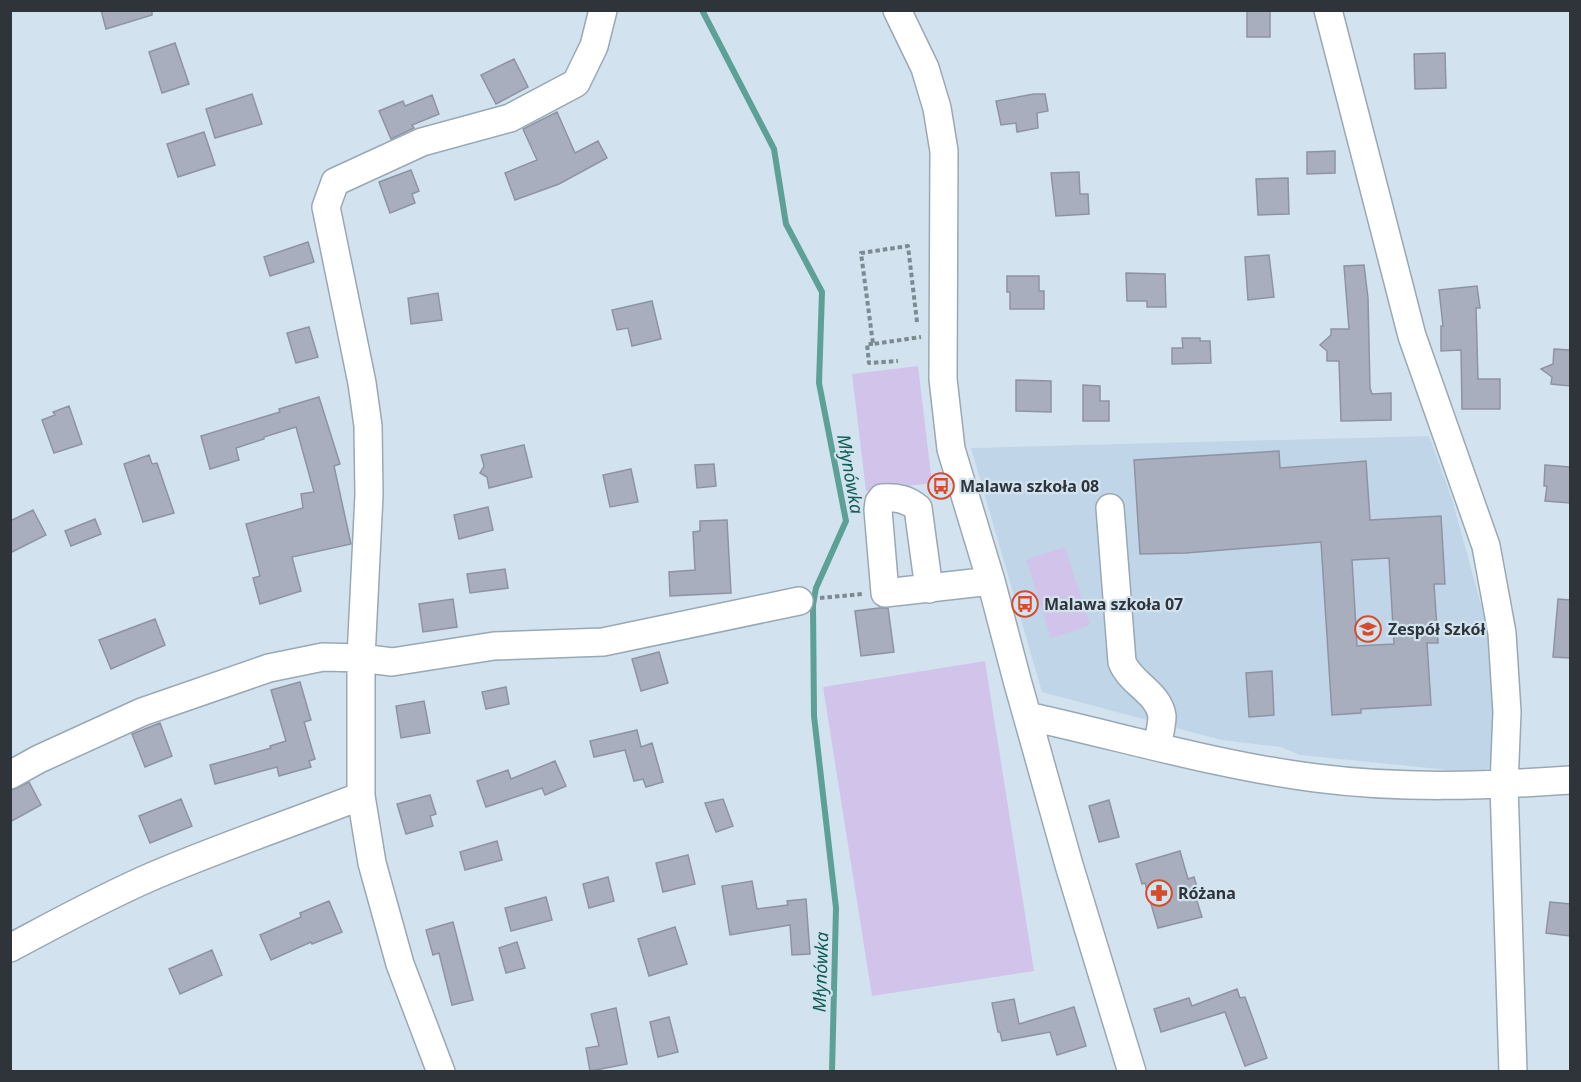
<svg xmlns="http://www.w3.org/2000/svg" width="1581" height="1082" font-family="'Noto Sans',sans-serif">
  <rect width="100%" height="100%" fill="#d2e3ef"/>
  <path fill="#c0d6e8" d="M1429 436 1452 499 1491 641 1495 728 1490 767 1478 773 1300 755 1281 747 1221 740 1042 692 971 448Z"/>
  <path fill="#d2c3eb" d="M918 366 932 483 866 491 852 374Z
    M1065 547 1090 625 1051 638 1026 559Z
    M985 661 1034 971 872 996 823 687Z"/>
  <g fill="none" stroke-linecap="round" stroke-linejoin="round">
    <path stroke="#5da095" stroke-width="6" d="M702 10 774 149 786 224 822 292 819 383 846 521 816 588 813 605 814 716 836 908 832 1072"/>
  </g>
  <path fill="#a9aebf" stroke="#8e93a4" stroke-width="1.5" fill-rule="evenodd" d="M101 10H152V15L106 29Z
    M1247 11H1270V37H1247Z
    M175 43 189 84 162 93 149 52Z
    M1445 53 1446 88 1415 89 1414 54Z
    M514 59 528 87 496 104 481 75Z
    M252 94 262 124 215 138 206 109Z
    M1034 94H1045L1048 111 1037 113 1038 128 1017 132 1016 123 1001 125 996 101Z
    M432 95 439 114 412 125 414 128 391 139 379 111 403 101 405 106Z
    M557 112 575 153 598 141 607 158 559 184 515 200 505 173 537 160 523 129Z
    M204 132 215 165 178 177 167 144Z
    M1335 151V173L1307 174V152Z
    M411 170 419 191 412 194 415 203 390 213 379 182Z
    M1079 172 1080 194H1088L1089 214 1056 216 1051 173Z
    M1288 178 1289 214 1258 215 1256 179Z
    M308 242 314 262 270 276 264 257Z
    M1269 255 1274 297 1248 300 1245 257Z
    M1364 265 1368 298 1370 388 1372 394 1391 393V420L1341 421 1339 361H1327V351L1320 345 1331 335V329H1349L1344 266Z
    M1126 273 1165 274 1166 307H1147V301H1127Z
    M1007 276H1039V291H1044V309H1010V292H1007Z
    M1477 286 1480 308H1476L1478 379H1500V409H1462L1461 350 1441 351V326H1443L1439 290Z
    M438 293 442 320 411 324 408 298Z
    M652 301 661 339 632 346 628 328 617 330 612 310Z
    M309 327 318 357 296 363 287 333Z
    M1182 338H1200V341H1210L1211 363 1172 364V348H1183Z
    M1554 349 1570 350V386L1551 384 1552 377 1541 369 1553 364Z
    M1016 380 1051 381V412L1016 411Z
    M1083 385 1100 386V401H1109V421H1083Z
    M319 397 340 464 334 466 351 544 292 557 301 591 260 604 253 578 260 576 246 524 303 508 301 494 314 492 296 427 264 437V439L236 448 239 460 210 469 201 436 280 412 279 409Z
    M69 406 82 444 54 453 42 420 55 415 53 412Z
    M524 445 532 477 489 488 487 477 480 473 484 466 481 455Z
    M1279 451 1280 468 1366 461 1370 520 1441 516 1445 584H1434L1438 643H1427L1431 705 1361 709V713L1332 715 1321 542 1186 553 1140 554 1134 460ZM1389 558 1394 644 1357 646 1352 560Z
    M149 455 152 464 157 463 174 513 143 522 124 464Z
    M714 464 716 486 697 488 695 465Z
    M1545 465 1570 467V503L1545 501 1547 486H1544Z
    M631 469 638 502 610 507 603 475Z
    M488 507 493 530 459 539 454 515Z
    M33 510 46 535 10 553V521Z
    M95 519 101 534 71 546 65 531Z
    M727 520 731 593 670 596 669 572 695 570 693 532 700 531V521Z
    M505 569 508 588 470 593 467 574Z
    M453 599 457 627 423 632 419 604Z
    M1558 599 1570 600V658L1553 657Z
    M879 608H888L894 652 861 656 855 611Z
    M155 619 165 645 111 669 99 640Z
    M659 652 668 683 641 691 632 659Z
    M1272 671 1274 715 1249 717 1246 673Z
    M300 682 311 720 304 722 315 759 309 761 311 767 279 776 277 767 215 784 210 765 271 748 270 746 286 741 271 690Z
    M506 687 509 704 486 709 482 692Z
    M424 701 430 733 401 738 396 706Z
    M160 723 172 756 145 767 132 734Z
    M637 730 641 747 652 743 663 782 646 787 643 779 634 781 625 750 594 757 590 741Z
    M555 761 566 786 545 795 542 788 486 807 477 781 508 770 511 779Z
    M29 782 41 805 10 822V791Z
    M430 795 436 814 430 816 433 826 406 834 397 804Z
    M181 799 192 826 150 843 139 816Z
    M723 799 733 826 716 832 705 803Z
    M1109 800 1119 837 1099 842 1089 806Z
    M497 841 502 860 465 870 460 852Z
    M1180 851 1188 879 1194 877 1200 897 1196 898 1202 917 1158 928 1145 883 1142 884 1136 864Z
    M688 855 695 884 663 892 656 863Z
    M608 877 614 901 589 908 583 884Z
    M752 881 757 909 788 905 787 901 806 899 810 954 792 955 790 925 730 935 722 886Z
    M546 897 552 920 511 931 505 908Z
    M329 901 342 932 312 944 311 942 271 960 260 935 301 917 300 913Z
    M1550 902 1570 904V936L1546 933Z
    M453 922 473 1000 452 1005 439 953 433 955 426 930Z
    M675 927 687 964 649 976 638 939Z
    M517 942 525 968 506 973 499 948Z
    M212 950 222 975 180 994 169 969Z
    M1237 989 1240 998 1245 997 1267 1058 1245 1066 1225 1012 1161 1032 1154 1009 1189 998 1192 1006Z
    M1014 999 1019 1024 1074 1007 1086 1046 1057 1055 1050 1032 1002 1041 1000 1032H998L992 1003Z
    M616 1008 627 1064 590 1071 586 1048 599 1046 591 1014Z
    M669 1017 678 1052 658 1057 650 1022Z"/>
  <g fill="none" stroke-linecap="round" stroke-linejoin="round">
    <g stroke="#99a8b4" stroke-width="30">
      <path id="minor" d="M897 10 925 68 937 108 944 151 943 379 951 449 991 581 1017 680 1069 865 1132 1072
        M1328 10 1412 336 1486 546 1502 633 1507 712 1504 785 1513 1072
        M1110 508 1122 662C1130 683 1159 693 1162 716 1162 726 1159 736 1157 746
        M929 589 918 508C907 499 897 497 882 498L879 502 878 510 885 593 991 581
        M1027 716C1122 737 1220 766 1316 778 1401 789 1485 786 1570 780
        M10 775 39 759 142 712 269 668 323 657 361 658 392 662 494 646 603 642 799 601
        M10 948C57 923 104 897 153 876 221 847 292 823 361 796
        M441 1072 400 964 372 863 361 796V658L369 495 368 426 362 383 326 207 335 182 422 142 510 118 576 83 594 46 603 10"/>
    </g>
    <path stroke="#7e8a92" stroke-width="4" stroke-dasharray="4.5 3" stroke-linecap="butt" d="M917 322 908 246 861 253 873 344 921 337
      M873 344H867L869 363 898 361
      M820 598 863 594"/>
    <use href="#minor" stroke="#fff" stroke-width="27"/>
  </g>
  <defs>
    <g id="bus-ring" transform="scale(1.35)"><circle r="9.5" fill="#d2e3ef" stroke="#d54b2b" stroke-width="1.5"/><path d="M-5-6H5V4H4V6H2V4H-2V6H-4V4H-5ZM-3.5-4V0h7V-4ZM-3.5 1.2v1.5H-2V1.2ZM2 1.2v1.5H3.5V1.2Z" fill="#d54b2b"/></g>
    <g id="school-ring" transform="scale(1.35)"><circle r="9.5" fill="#d2e3ef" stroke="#d54b2b" stroke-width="1.5"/><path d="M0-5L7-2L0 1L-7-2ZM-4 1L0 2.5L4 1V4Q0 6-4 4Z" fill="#d54b2b"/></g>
    <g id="pharmacy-ring" transform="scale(1.35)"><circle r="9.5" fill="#d2e3ef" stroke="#d54b2b" stroke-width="1.5"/><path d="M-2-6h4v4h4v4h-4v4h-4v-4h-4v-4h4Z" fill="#d54b2b"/></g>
  </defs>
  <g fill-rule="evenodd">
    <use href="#bus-ring" x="941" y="486"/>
    <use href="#bus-ring" x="1025" y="604"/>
    <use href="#school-ring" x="1368" y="629"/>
    <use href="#pharmacy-ring" x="1159" y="893"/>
  </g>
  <g text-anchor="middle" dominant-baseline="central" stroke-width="4.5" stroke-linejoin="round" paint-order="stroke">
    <g font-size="16" font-weight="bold" fill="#2e3439" stroke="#d2e3ef" text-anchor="start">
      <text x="960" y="486">Malawa szkoła 08</text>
      <text x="1044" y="604">Malawa szkoła 07</text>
      <text x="1388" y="629">Zespół Szkół</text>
      <text x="1178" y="893">Różana</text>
    </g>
    <g font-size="18" font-style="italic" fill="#0e5e53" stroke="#d2e3ef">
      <text transform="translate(851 474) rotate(80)">Młynówka</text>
      <text transform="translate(820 972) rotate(-88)">Młynówka</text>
    </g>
  </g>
  <rect width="1581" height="1082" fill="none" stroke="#2e3439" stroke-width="24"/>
</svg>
